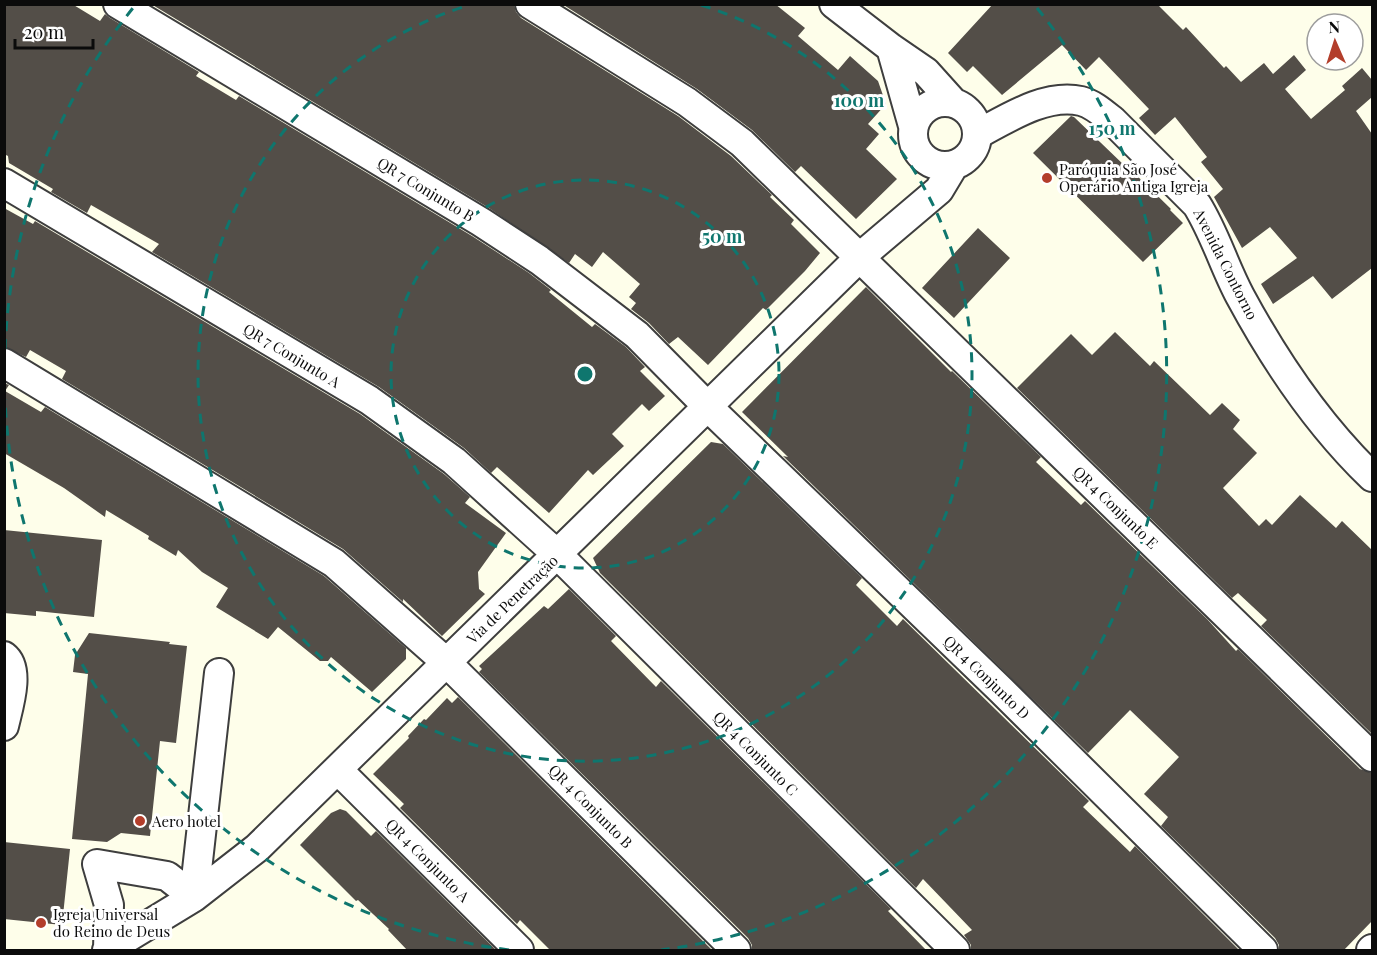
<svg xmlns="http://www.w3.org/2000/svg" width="1377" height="955" font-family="'Playfair Display',serif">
  <rect width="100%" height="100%" fill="#fefeea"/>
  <path fill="#534e48" d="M4 4H72L100 21 105 14 110 18 199 72 196 76 236 100 239 96 472 236 529 273 551 290 549 292 592 327 595 324 626 347 645 367 640 371 665 396 649 411 642 404 612 434 624 446 593 475 588 470 549 513 497 467 491 473 464 448 379 387 152 252 159 244 91 205 87 213 51 192 53 189 9 163 8 156 4 154Z
    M151 4H514L516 12 521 18 678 116 731 156 772 195 770 197 794 220 791 224 820 253 805 271 766 310 763 308 708 365 678 337 669 344 649 323 631 309 636 303 629 297 640 284 603 252 592 267 575 254 569 263 489 208Z
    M562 4H775L805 28 798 36 838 70 850 56 878 81 886 104 868 124 879 134 866 149 897 179 856 219 801 166 795 172 752 130 697 89Z
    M993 4H1157L1183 30 1186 27 1224 68 1226 66 1241 82 1264 63 1273 74 1294 55 1306 70 1285 89 1311 119 1345 90 1342 86 1362 68 1372 80V97L1356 111 1372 134V268L1332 299 1313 276 1273 304 1261 284 1297 258 1270 227 1242 248 1214 197 1223 189 1201 162 1207 157 1175 117 1155 135 1139 118 1149 109 1099 57 1086 70 1062 45 1002 95 973 66 967 72 948 53Z
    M1071 116 1074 117 1126 167 1127 166 1171 209 1170 210 1183 223 1143 262 1033 153Z
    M4 208 33 224 35 221 360 414 444 474 470 497 465 503 506 533 478 572 479 589 485 594 442 636 403 599V602L343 549 62 379 66 371 30 350 26 357 4 347Z
    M978 228 1010 258 954 318 922 288Z
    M866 287 951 372 952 371 1041 457 1036 462 1081 505 1085 501 1207 619 1236 651 1238 649 1360 769 1372 773V921L1343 951H1279V945L1275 938 1161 826 1168 817 1144 794 1179 757 1130 710 1088 753 783 456 788 457 742 412Z
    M1115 332 1150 366 1154 361 1210 415 1222 403 1240 420 1233 429 1257 453 1223 488 1259 526 1266 519 1272 525 1300 495 1336 528 1342 521 1372 550V734L1261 626 1267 620 1238 593 1232 598 1017 388 1071 334 1092 355Z
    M4 383 9 385 5 391 41 412 45 407 324 576 406 648V659L372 692 331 657 328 661H320L278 627 268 639 216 607 228 588 202 572 178 550 176 556 148 539 149 536 106 510 105 517 64 488 4 453Z
    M711 442 723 444 862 578 856 585 897 626 903 619 1089 801 1083 807 1130 852 1135 846 1240 951H971V945L964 935 972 930 923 879 916 888 600 573 593 558Z
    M4 530 102 540 94 617 36 611V616L4 613Z
    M569 589 616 636 611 641 656 687 661 681 891 909 888 911 927 951H752V945L748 938 479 672 482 669 479 666 544 606 548 609Z
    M89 633 170 642 169 644 187 646 176 743 160 741 150 836 121 833 107 842 72 839 88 674 73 672 75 655Z
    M458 697 713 951H551L520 920 517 924 400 808 404 804 373 774 409 738 408 736 424 719 426 720 447 698 452 703Z
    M340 809 346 811 371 836 376 831 495 949 494 951H408L388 930 389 929 358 900 356 901 300 845 331 813Z
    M4 842 70 849 62 925 4 919Z"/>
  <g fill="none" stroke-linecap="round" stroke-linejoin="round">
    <g stroke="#3e3e3e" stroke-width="32">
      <path id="minor" d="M118 4 481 222 539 260 637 335 708 407 1001 690 1263 950
        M530 4 687 102 742 143 1372 757
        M834 4 891 48 926 72 953 102
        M891 48 913 126
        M913 134a32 32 0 1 1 64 0a32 32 0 1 1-64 0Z
        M978 134C1008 118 1046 93 1081 101 1093 104 1103 113 1113 121L1197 205C1215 234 1224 266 1240 296 1275 361 1319 426 1372 477
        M4 183 369 400 454 461 558 555 955 950
        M4 363 334 563 446 662 736 950
        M4 656C21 669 8 708 4 726
        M338 770 519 950
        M194 897 219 673
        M107 950 194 897 257 848 860 257 939 190 954 165
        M108 950 109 905 97 864 167 876 194 897
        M1371 950 1372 949"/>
    </g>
    <use href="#minor" stroke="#fff" stroke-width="28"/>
  </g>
  <g fill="none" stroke="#0f766e" stroke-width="3" stroke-dasharray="10 8">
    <circle cx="585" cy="374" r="194"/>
    <path d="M701 5A387 387 0 1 1 469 5"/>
    <path d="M509 950A581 581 0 0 1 5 399M5 349A581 581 0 0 1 133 8M1037 8A581 581 0 0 1 661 950"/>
  </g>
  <g fill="#b33e2b" stroke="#fff" stroke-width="2">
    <circle cx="1047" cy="178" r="6"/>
    <circle cx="140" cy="821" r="6"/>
    <circle cx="41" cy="923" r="6"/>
  </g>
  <g text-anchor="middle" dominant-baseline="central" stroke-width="6" stroke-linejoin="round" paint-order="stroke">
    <g font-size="15" fill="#0b0b0b" stroke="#fff" text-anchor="start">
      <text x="1059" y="169">Paróquia São José<tspan x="1059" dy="17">Operário Antiga Igreja</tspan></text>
      <text x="152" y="821">Aero hotel</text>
      <text x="53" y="914">Igreja Universal<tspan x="53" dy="17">do Reino de Deus</tspan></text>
    </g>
    <g font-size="15" fill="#0b0b0b" stroke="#fff">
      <text transform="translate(426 189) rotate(31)">QR 7 Conjunto B</text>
      <text transform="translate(1226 264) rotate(63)">Avenida Contorno</text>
      <text transform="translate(292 355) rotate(31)">QR 7 Conjunto A</text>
      <text transform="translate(1116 507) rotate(44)">QR 4 Conjunto E</text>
      <text transform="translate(512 599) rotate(-44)">Via de Penetração</text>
      <text transform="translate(987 677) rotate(44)">QR 4 Conjunto D</text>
      <text transform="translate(756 753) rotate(45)">QR 4 Conjunto C</text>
      <text transform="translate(591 806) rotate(45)">QR 4 Conjunto B</text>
      <text transform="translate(428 860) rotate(45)">QR 4 Conjunto A</text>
    </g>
  </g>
  <circle cx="585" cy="374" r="9" fill="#0f766e" stroke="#fff" stroke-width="3"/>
  <g font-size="18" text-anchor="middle" font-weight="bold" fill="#0f766e" stroke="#fff" stroke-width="6" stroke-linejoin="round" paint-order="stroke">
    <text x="859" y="107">100 m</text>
    <text x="1112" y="135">150 m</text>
    <text x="722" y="243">50 m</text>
  </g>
  <rect width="1377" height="955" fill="none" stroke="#0b0b0b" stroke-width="12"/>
  <g transform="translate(1335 42) rotate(357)"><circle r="28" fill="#ffffff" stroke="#9d9d9d" stroke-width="1.5"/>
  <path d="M0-4.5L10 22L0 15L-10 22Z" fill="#b33e2b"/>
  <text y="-9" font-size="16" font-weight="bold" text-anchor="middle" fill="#0b0b0b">N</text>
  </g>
  <path d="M15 39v9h78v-9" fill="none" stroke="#0b0b0b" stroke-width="3"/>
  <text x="24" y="39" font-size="18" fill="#0b0b0b" stroke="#ffffff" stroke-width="4.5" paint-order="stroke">20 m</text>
</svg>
